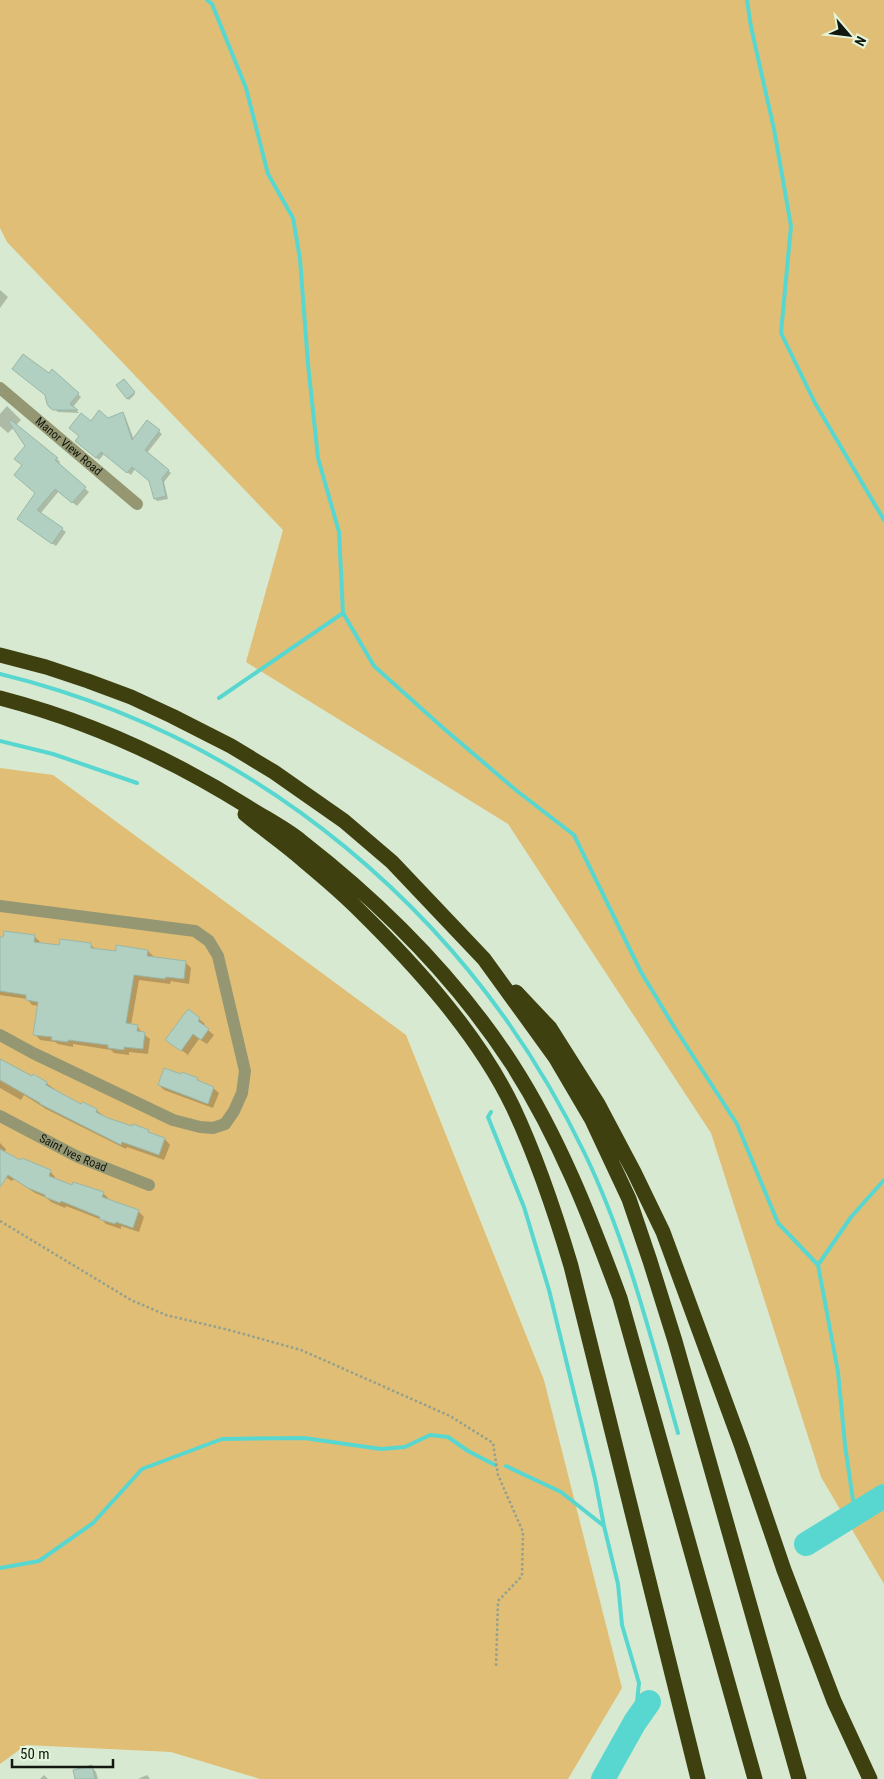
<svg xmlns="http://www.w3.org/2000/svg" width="884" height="1779" font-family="'Roboto Condensed',sans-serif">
  <rect width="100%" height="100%" fill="#d7e9d0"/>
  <path fill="#e1be76" d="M0 0H884V1584L821 1477 711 1133 508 824 246 662 283 530 7 242 0 228Z
    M0 768 53 775 406 1035 544 1380 622 1688 568 1779H260L171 1752 26 1745 0 1764Z"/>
  <path fill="#0003" d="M0 290 8 297 0 308Z
    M124 380 135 394 129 400 118 386Z
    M78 394 81 397 73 407 79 413 58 412 52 407Z
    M7 406 21 420 16 425 57 459 60 462 58 465 89 492 77 506 59 491 40 514 66 532 56 546 18 519 36 493 23 466 27 446 14 427 8 433 0 426V414Z
    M122 413 125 416 134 440 148 422 162 434 147 453 171 473 164 482 168 499 157 501 155 499 150 481 135 469 131 475 104 454 99 460 79 444 91 422 108 419Z
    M5 933 35 937 40 942V944L60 947 91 945 96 950 117 952 148 951 153 956V958L186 963 191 968 189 984 171 981 170 984 139 980 131 1025 137 1026 142 1033 150 1039 148 1054 129 1052V1055L114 1053 111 1050 73 1044V1047L58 1044 55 1042 40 1040 35 1034 39 1006 32 1005 27 999 0 995V938H4Z
    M199 1019 205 1024 203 1026 214 1035 207 1044 199 1039 187 1056V1054L171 1043Z
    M0 1059 46 1083 67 1098 96 1110 108 1119 148 1131 152 1135 165 1139 170 1145 164 1160 127 1147 126 1149 46 1109 24 1095 21 1100 0 1088Z
    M197 1079 201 1083 213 1088 219 1093 213 1108 164 1090 159 1085Z
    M0 1143 6 1149 4 1153 21 1162 50 1171 55 1177 54 1180 72 1187 103 1193 108 1198 107 1201 138 1211 144 1217 139 1232 121 1226V1229L106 1224 102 1220 66 1206 65 1208 51 1202 47 1198 35 1193 14 1179 12 1181 0 1174Z
    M91 1766 96 1772 98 1779H76Z
    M44 1775 48 1779H40Z
    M147 1775 150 1779H138Z"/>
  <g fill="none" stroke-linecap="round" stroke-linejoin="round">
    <path stroke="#58d7d0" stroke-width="4" d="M207 0 212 4 246 88 268 174 293 218 300 259 308 364 318 458 339 532 343 613 374 666 442 727 517 791 574 835 641 972 673 1025 737 1124 778 1223 818 1265 838 1372 845 1445 855 1514
      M747 0 751 27 774 129 791 226 781 333 815 403 884 520
      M0 674C258 737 469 914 584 1152 627 1241 651 1338 678 1433
      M219 698 343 613
      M0 741 53 754 137 783
      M491 1112 488 1117 524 1207 549 1290 595 1479 604 1526
      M818 1265 851 1217 884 1180
      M506 1466 561 1492 604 1526 618 1584 622 1625 639 1683 635 1722
      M0 1568 39 1561 93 1523 142 1469 222 1439 304 1438 381 1449 405 1447 430 1435 448 1437 468 1451 495 1465"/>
    <path stroke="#58d7d0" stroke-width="24" d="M806 1544 884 1496
      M603 1779 635 1722 649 1702"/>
  </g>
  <path fill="#b2d0c1" stroke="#99b7a8" d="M23 354 49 373 52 369 79 393 70 404 78 410H53L49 407 47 404 45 395 12 369Z
    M124 379 135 392 127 399 116 385Z
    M99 410 108 418 123 412 132 440 147 420 160 430 145 450 169 470 162 478 166 496 154 499 149 481 132 467 127 473 101 452 96 458 75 441 79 436 69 428 81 413 91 421Z
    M11 420 58 458 55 460 86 487 72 503 55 489 37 510 63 528 52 544 17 519 35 493 14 475 22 465 14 459 25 446 9 422Z
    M4 931 35 935 34 942 59 945 60 939 91 943V948L116 951V945L148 950 147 956 186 961 184 979 166 977 165 979 134 975 126 1023 138 1025 137 1031 145 1032 143 1049 124 1047V1050L108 1048V1045L68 1040V1042L51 1040 52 1037 33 1035 38 1002 26 1000V995L0 991V937H3Z
    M188 1009 200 1018 198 1021 209 1029 201 1040 193 1034 181 1051 165 1040Z
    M0 1059 32 1076 33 1074 47 1082 46 1085 81 1104 83 1102 97 1109 96 1112 108 1118 132 1126 133 1124 149 1130 148 1132 165 1138 159 1155 122 1142 121 1145 40 1104V1103L0 1080Z
    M164 1068 181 1074 182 1072 198 1078 197 1080 214 1087 208 1104 158 1085Z
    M0 1149 20 1160 22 1158 51 1170 49 1176 72 1185 73 1182 104 1192 102 1197 139 1210 133 1228 116 1222 115 1224 99 1219 100 1217 61 1201 60 1203 45 1197V1195L28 1188 8 1175 0 1187Z
    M92 1765 95 1779H75L73 1770Z"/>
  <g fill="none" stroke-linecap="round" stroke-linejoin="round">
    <path stroke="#93a08d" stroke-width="2.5" stroke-dasharray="2.5 2.5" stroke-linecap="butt" d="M0 1221 131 1300 166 1315 229 1330 301 1350 450 1416 493 1443 498 1475 523 1532 522 1576 498 1601 496 1667"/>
    <g stroke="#959773" stroke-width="12">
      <path id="s1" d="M0 388 137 504"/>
      <path d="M0 906 195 931 209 941 218 956 245 1071 242 1093 234 1111 225 1124 213 1128 200 1127 173 1120 33 1053 0 1035"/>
      <path id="s2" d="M0 1116 78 1157 149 1185"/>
    </g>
    <path stroke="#3e4010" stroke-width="15" d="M0 655 46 667 88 681 131 697 172 716 231 746 274 772 344 821 392 862 484 959 555 1057 592 1120 629 1199 650 1261 675 1341 799 1779
      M0 698C89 721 170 758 248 807 265 818 285 828 301 841 382 904 456 978 512 1064 559 1137 590 1217 620 1298L755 1779
      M245 814C264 830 285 844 304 861 322 876 341 892 358 909 415 965 478 1034 513 1107 537 1158 555 1212 571 1266L698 1779
      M516 992 550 1028 598 1104 634 1172 663 1232 742 1447 784 1570 834 1701 870 1779"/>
  </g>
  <g text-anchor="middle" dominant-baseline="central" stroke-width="4" stroke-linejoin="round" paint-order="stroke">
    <g font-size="12" fill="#12180f" stroke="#e4f7dd">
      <text stroke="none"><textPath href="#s1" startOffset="90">Manor View Road</textPath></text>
      <text stroke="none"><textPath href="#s2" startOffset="82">Saint Ives Road</textPath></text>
    </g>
  </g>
  <g transform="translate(849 35) rotate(118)" stroke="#e4f7dd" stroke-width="4" paint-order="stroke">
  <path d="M0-4L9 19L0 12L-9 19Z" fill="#12180f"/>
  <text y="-8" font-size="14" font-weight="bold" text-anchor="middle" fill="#12180f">N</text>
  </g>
  <path d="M12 1759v8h101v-8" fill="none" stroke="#12180f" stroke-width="2.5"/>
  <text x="20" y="1759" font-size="15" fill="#12180f" stroke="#e4f7dd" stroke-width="4" paint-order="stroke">50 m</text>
</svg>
